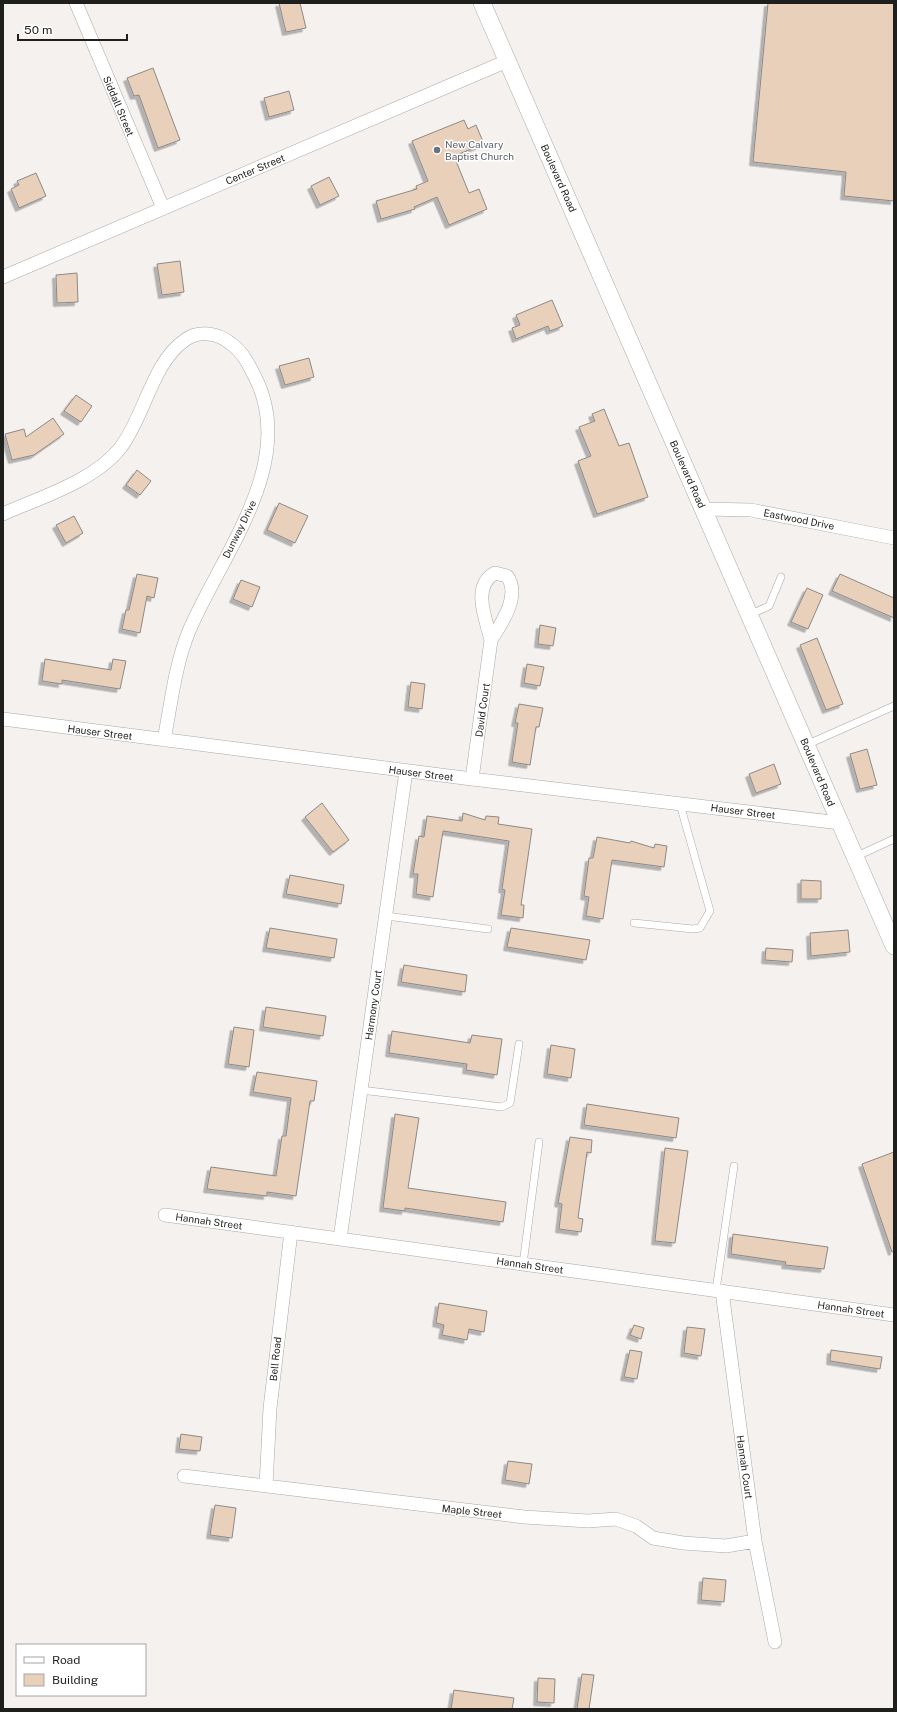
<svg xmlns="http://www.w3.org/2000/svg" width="897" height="1712" font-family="'Public Sans',sans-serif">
  <defs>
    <filter id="shadow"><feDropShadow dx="-3.5" dy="3.5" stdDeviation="0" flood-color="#0004"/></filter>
  </defs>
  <rect width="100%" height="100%" fill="#f4f1ef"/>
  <path fill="#e9d0bb" stroke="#8c8987" filter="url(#shadow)" d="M279 3H300L306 28 286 32Z
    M768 3H894V201L844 196 846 172 753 162Z
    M153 68 180 140 158 148 139 95 134 96 127 78Z
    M289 91 294 110 269 117 264 98Z
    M464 120 468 129 476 125 484 144 454 156 469 193 479 189 487 209 449 225 437 197 414 207 415 209 381 219 376 201 417 189 416 186 428 181 412 141Z
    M36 173 46 196 19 208 11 189 19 185 17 181Z
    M329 177 339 196 320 205 311 186Z
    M180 261 184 292 162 295 157 264Z
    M77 273 78 302 57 303 56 275Z
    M552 300 563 326 550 331 548 326 516 339 512 328 520 325 516 315Z
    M309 358 314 377 285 385 279 366Z
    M76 395 92 406 81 422 64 411Z
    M604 409 619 446 629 443 648 497 597 514 578 461 591 456 579 427 595 421 592 414Z
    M53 418 64 434 34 455 12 460 5 434 24 429 26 437Z
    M137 470 151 481 140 495 126 485Z
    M279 503 308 516 295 543 267 530Z
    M74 516 83 533 66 543 56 525Z
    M137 574 158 578 154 598 147 596 140 633 122 629 126 610H129Z
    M840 574 894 598V618L832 591Z
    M241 580 260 587 252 607 233 599Z
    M807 588 823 595 808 629 791 622Z
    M540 625 556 628 553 646 538 644Z
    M817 638 843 704 826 710 800 645Z
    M45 659 111 670 113 659 126 661 120 689 62 680V684L42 681Z
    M527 664 544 667 540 686 524 683Z
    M411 682 425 684 422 709 408 707Z
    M519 704 543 708 539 727H536L530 765 512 762 518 723H515Z
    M867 749 877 785 860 789 850 754Z
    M774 764 781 784 756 793 749 774Z
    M322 803 349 840 333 852 305 817Z
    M463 813 485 820 486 816 499 817 498 824 532 829 521 905H524L523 918 501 915 505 890 502 889 509 841 443 831 433 897 416 894 418 874H413L419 836 424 837 427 816 462 821Z
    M597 837 630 843 631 841 654 848 655 844 667 846 664 867 612 860 603 919 586 916 589 897 584 896 589 858H593Z
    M290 875 344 885 341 904 286 894Z
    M801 880 821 881V899H801Z
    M270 928 337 939 334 958 266 948Z
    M511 928 590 940 586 960 507 947Z
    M848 930 850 952 811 956 810 933Z
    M766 948 793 950 792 962 765 960Z
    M404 965 467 975 465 992 401 982Z
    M266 1007 326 1016 323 1036 263 1027Z
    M234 1027 254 1030 249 1067 228 1064Z
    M392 1031 470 1043 472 1035 502 1039 497 1075 466 1070 467 1064 389 1053Z
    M551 1045 575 1049 571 1078 547 1074Z
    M257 1072 317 1081 314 1101H310L296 1196 267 1192V1196L207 1189 211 1167 276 1176 282 1136H286L291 1098 253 1092Z
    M587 1104 679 1118 676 1138 584 1125Z
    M395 1114 419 1118 408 1188 506 1202 503 1222 405 1208V1211L383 1208Z
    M570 1137 592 1140 591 1153 587 1152 578 1218 583 1219 581 1232 559 1229 562 1204 558 1203Z
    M665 1148 688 1151 675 1243 655 1241Z
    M894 1152V1251L892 1252 862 1164Z
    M733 1234 828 1247 824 1269 785 1265 786 1262 731 1254Z
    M439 1303 487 1311 484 1332 469 1329 467 1340 442 1335 444 1325 436 1323Z
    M634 1325 644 1328 641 1339 630 1335Z
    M687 1327 705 1329 701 1356 684 1353Z
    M630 1350 642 1352 637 1379 624 1377Z
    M831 1350 882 1357 880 1369 830 1361Z
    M181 1434 202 1437 200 1451 179 1449Z
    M508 1461 532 1464 529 1484 505 1480Z
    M215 1505 236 1508 232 1538 210 1535Z
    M703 1578 726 1580 724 1602 701 1600Z
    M582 1674 594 1675 589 1709H577Z
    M538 1678 555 1679 554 1703 537 1702Z
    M454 1690 514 1698 512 1709H451Z"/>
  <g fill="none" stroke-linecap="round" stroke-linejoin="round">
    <g stroke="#aaa8a6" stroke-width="8">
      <path id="service" d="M749 615 769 606 781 577
        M806 745 894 706
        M855 857 894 839
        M386 916 488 929
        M634 923 693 929 700 928 710 911 680 804
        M361 1090 502 1107 510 1103 519 1044
        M523 1264 539 1142
        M716 1290 734 1166"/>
    </g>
    <g stroke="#aaa8a6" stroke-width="14">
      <path id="minor" d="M76 3 163 208
        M3 277 507 61
        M703 509 751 510 894 538
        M3 514C41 497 95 481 121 447 145 415 152 363 185 340 199 330 218 333 230 343 242 351 248 363 254 375 300 461 221 555 189 631 175 665 171 704 164 740
        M495 573 507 576C521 595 502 623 491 640 486 619 471 586 495 573Z
        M3 719 472 779 840 823
        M472 779 491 640
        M165 1215 894 1315
        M340 1239 406 771
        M722 1291 755 1541 775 1642
        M184 1476 524 1517 588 1521 616 1519 636 1526 653 1538 683 1543 726 1546 755 1541
        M266 1486 270 1408 291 1232"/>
    </g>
    <g stroke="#aaa8a6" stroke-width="18">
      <path id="tertiary" d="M482 3 894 946"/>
    </g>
    <use href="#service" stroke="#fff" stroke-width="7"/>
    <use href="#minor" stroke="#fff" stroke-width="13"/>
    <use href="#tertiary" stroke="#fff" stroke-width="17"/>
  </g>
  <circle fill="#6b7280" stroke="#fff" stroke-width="1.5" cx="437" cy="150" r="4"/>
  <g text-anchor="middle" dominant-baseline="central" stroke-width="3" stroke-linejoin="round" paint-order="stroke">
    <g font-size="10" fill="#1f1f1e" stroke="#fff">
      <text transform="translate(119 106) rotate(67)">Siddall Street</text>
      <text transform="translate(255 169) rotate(-23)">Center Street</text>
      <text transform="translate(559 178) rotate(66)">Boulevard Road</text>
      <text transform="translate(688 474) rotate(66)">Boulevard Road</text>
      <text transform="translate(799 519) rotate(11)">Eastwood Drive</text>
      <text transform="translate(239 529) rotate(-64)">Dunway Drive</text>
      <text transform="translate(482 710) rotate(-82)">David Court</text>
      <text transform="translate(100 732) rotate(7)">Hauser Street</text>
      <text transform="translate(818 772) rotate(67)">Boulevard Road</text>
      <text transform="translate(421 773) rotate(7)">Hauser Street</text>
      <text transform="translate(743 811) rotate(7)">Hauser Street</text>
      <text transform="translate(373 1005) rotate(-82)">Harmony Court</text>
      <text transform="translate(209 1221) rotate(8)">Hannah Street</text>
      <text transform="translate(530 1265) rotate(8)">Hannah Street</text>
      <text transform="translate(851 1309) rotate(8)">Hannah Street</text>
      <text transform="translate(275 1359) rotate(-84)">Bell Road</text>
      <text transform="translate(745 1467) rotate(82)">Hannah Court</text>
      <text transform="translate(472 1511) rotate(6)">Maple Street</text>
    </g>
    <g font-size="10" fill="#5b616d" stroke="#fff" text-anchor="start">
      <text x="445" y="144">New Calvary<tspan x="445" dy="12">Baptist Church</tspan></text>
    </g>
  </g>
  <rect width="897" height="1712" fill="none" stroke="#1f1f1e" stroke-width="8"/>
  <rect x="16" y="1644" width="130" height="52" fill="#ffffff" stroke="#a5a5a5"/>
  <rect x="24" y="1657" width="20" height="6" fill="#ffffff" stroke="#a5a5a5"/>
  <text x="52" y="1664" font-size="12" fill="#1f1f1e">Road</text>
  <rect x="24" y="1674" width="20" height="12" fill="#e9d0bb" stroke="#a5a5a5"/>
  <text x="52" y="1684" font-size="12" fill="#1f1f1e">Building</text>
  <path d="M18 34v6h109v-6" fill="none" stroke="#1f1f1e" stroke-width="2"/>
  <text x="24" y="34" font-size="12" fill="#1f1f1e" stroke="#ffffff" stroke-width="3" paint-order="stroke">50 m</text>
</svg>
